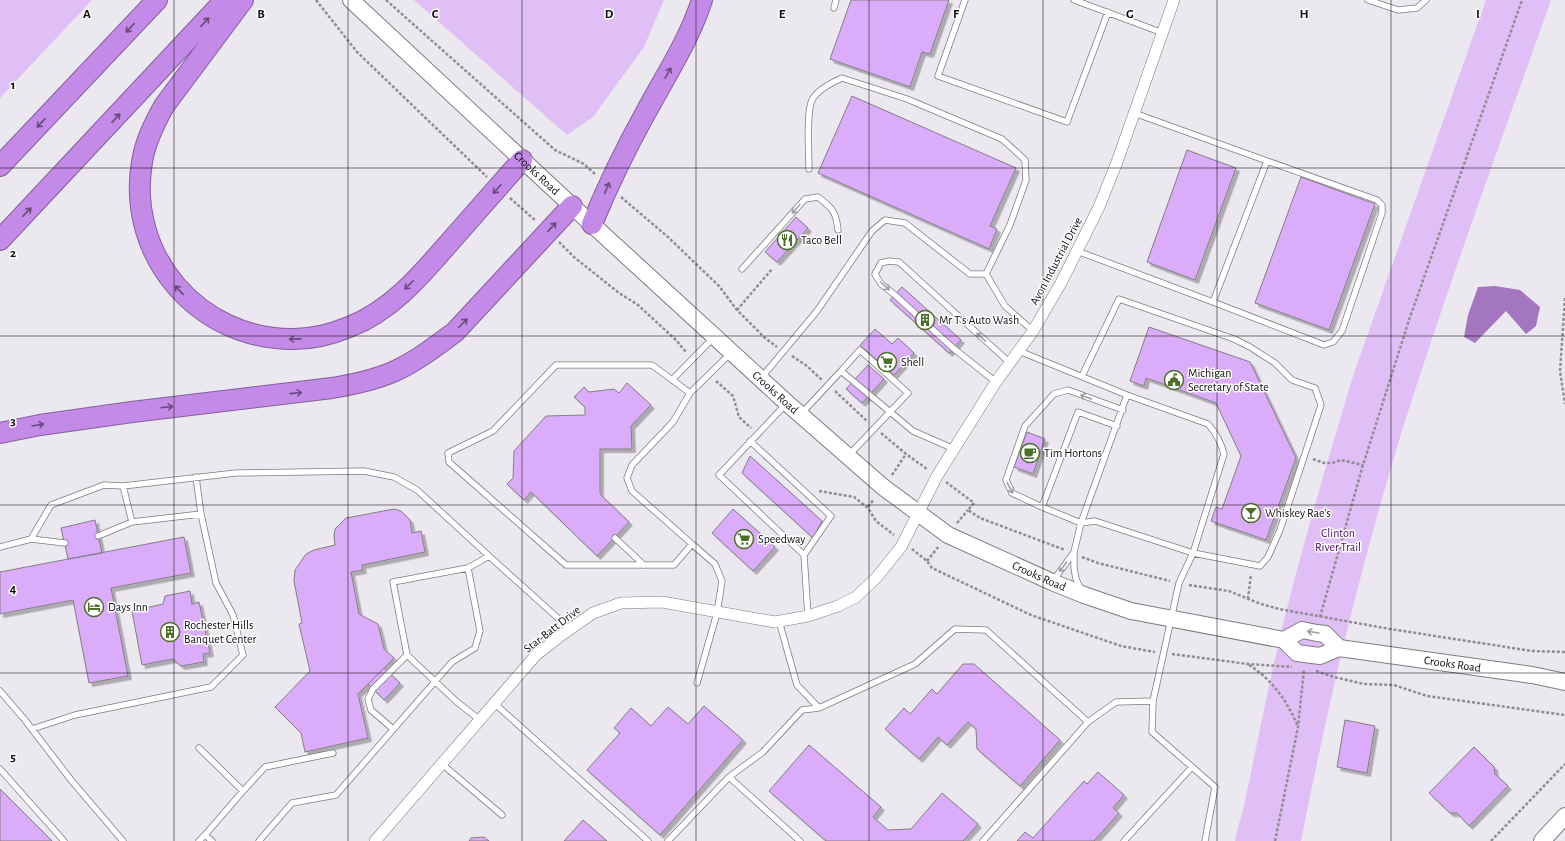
<svg xmlns="http://www.w3.org/2000/svg" width="1565" height="841" font-family="'Alegreya Sans',sans-serif">
  <defs>
    <filter id="shadow"><feDropShadow dx="3.5" dy="3.5" stdDeviation="0" flood-color="#0004"/></filter>
  </defs>
  <rect width="100%" height="100%" fill="#ece8ef"/>
  <path fill="#e0bff6" d="M0 0H92L0 98Z
    M414 0H664L644 47 593 117 567 135Z
    M1486 0H1551C1500 144 1447 288 1401 434 1360 568 1328 704 1301 841H1235C1237 829 1241 818 1244 806 1257 744 1269 682 1284 620 1305 537 1329 455 1354 373Z"/>
  <path fill="#a376bf" d="M1495 286 1520 290 1540 307 1536 326 1526 334 1506 311 1475 343 1464 337 1468 315 1478 287Z"/>
  <path fill="#dbacf9" stroke="#827e84" filter="url(#shadow)" d="M851 0H949L930 54 922 52 910 87 830 59Z
    M852 96 1016 168 990 226 997 229 989 249 818 173Z
    M1187 150 1236 168 1195 280 1147 262Z
    M1301 177 1375 204 1329 330 1255 303Z
    M796 217 808 228 777 262 765 252Z
    M902 287 961 340 949 353 890 300Z
    M1149 327 1250 362 1296 458 1266 540 1211 521 1216 507 1222 509 1241 456 1216 403 1146 378 1144 386 1130 381Z
    M875 329 892 344 898 338 914 353 894 375 860 345Z
    M868 365 884 379 862 403 846 389Z
    M627 383 651 405 631 426 632 449H600V494L629 522 597 556 531 492 524 500 507 484 513 478 514 451 546 416 585 415V407L574 397 584 387 589 392 614 389 619 393Z
    M1027 432 1045 439 1033 474 1014 467Z
    M750 456 822 521 813 538 742 473Z
    M394 509 401 511 410 520 412 533 421 531 425 552 362 565 363 570 351 572 359 614 378 624 384 649 394 658 358 694 368 738 305 752 301 733 275 707 310 671 299 624 302 623 294 581 295 570 306 554 314 550 335 545 334 536 335 529 346 518Z
    M733 509 775 547 753 571 712 533Z
    M95 520 102 553 68 559 61 528Z
    M184 537 191 573 111 588 128 676 89 683 73 600 0 614V572Z
    M190 591 192 604 199 602 210 653 203 654 204 662 181 666 173 659 142 665 132 611 163 604 165 596Z
    M963 664H974L1060 740 1020 786 977 749 976 729 968 722 947 745 938 737 919 759 885 729 904 708 910 714 932 689 937 694Z
    M384 668 400 683 384 700 368 684Z
    M704 706 743 740 660 835 587 770 620 733 614 728 631 708 651 726 668 707 688 724Z
    M1345 720 1375 726 1367 773 1337 767Z
    M809 745 881 807 873 817 888 830 911 829 942 793 978 824 963 841H826L769 791Z
    M1474 747 1494 767 1495 774 1508 786 1469 826 1457 813H1450L1429 793Z
    M1098 772 1124 795 1113 808 1119 813 1094 841H1017L1025 832 1033 838 1084 781 1087 784Z
    M0 789 52 841H0Z
    M583 820 607 841H564Z
    M484 837 489 841H469L471 838Z"/>
  <g fill="none" stroke-linecap="round" stroke-linejoin="round">
    <g stroke="#7f7b82" stroke-width="7">
      <path id="service" d="M965 0 938 76 1067 122 1108 12
        M1074 0 1163 33
        M1368 0 1398 10 1417 8 1426 0
        M834 8 836 0
        M809 169C809 153 806 113 812 100 817 90 833 82 842 78L907 99 1002 139 1025 160 1026 180 1010 225 986 274 1005 306 1033 331
        M1077 251 1213 302 1267 161 1134 113
        M742 269 805 199 818 197C832 208 836 211 838 230
        M1213 302 1324 345 1333 342 1342 331 1382 213V205L1377 200 1267 161
        M1019 351 1127 395
        M841 371 860 350 908 393 849 455
        M1082 376 1119 299 1234 339 1250 347 1275 363 1292 380 1315 388 1321 405 1280 530 1268 557 1260 566 1193 553 1095 521 1081 523 1042 507 1078 412 1117 426
        M762 377 817 311 872 231 885 220 905 223 970 274H986
        M672 380 714 337
        M996 382 953 348 895 295 881 284 875 274 881 263 889 261 899 262 1010 363
        M690 393 673 422 632 465 627 478 632 491 692 544
        M787 403 719 475 804 555 808 616
        M801 414 841 371 913 431 954 449
        M750 441 831 516 804 555
        M123 486 132 522
        M1042 507 1012 493 1006 480 1025 426 1054 394 1068 390 1123 410
        M98 536 132 522 201 514
        M615 538 644 565
        M31 539 65 543
        M0 547 31 539 51 505 104 485 123 486 236 473 364 471 394 477 417 490 489 556
        M1053 581 1074 552
        M1081 590 1076 579 1074 568V552L1081 523 1127 395 1208 424C1216 433 1221 442 1224 454L1193 553 1179 583 1153 701 1116 702 1088 722
        M779 621 797 685 819 708 915 664 955 629 986 630 1088 722 983 841
        M697 683 717 613 722 581 715 564 692 544 674 565H566L449 462 448 453 493 431 556 365H652L690 393 731 353
        M0 691 25 720 71 780 123 841
        M1153 701 1152 732 1215 787 1205 841
        M494 703 648 841
        M480 720 457 702 407 655 393 582 468 568 489 556 570 629
        M32 729 75 715 211 687 243 655 233 615 216 583 201 514 196 477
        M393 729 371 710 368 699 373 689 407 655
        M199 748 243 791 205 835
        M442 764 502 815
        M0 769 64 841
        M729 777 763 752 802 710 819 708
        M243 791 265 767 333 753
        M199 841 205 835 212 841
        M259 841 292 803 336 795 452 662 475 648 480 631 468 568
        M668 841 729 777 800 841
        M1124 841 1192 767"/>
    </g>
    <g stroke="#7f7b82" stroke-width="12">
      <path id="minor" d="M375 841 536 655 563 634 593 613 621 603 662 602 775 622 808 616 838 606 856 597 877 577 901 547 937 476 996 382 1033 331 1061 283 1099 207 1117 162 1174 0"/>
    </g>
    <g stroke="#7f7b82" stroke-width="18">
      <g id="secondary">
        <path id="s1" d="M351 0 572 206 787 403 883 487 948 535 1052 582 1084 595 1131 611 1284 640 1297 653 1320 656 1339 648 1532 675 1565 682"/>
        <path d="M1284 640 1302 630 1317 633 1325 634 1339 648"/>
        <path d="M1542 841 1565 816"/>
      </g>
    </g>
    <g stroke="#845f9c" stroke-width="22">
      <path id="motorway" d="M243 0 164 106C154 124 145 142 142 162 126 256 199 340 294 339 313 339 332 334 349 327 394 310 425 270 456 235 478 210 500 185 522 160
        M0 166 157 0
        M592 224C608 185 626 148 646 112 666 75 689 40 702 0
        M0 240 225 0
        M0 433 40 425 132 412 332 388C354 384 375 380 395 371 417 361 436 346 455 332L572 206"/>
    </g>
    <path stroke="#908d92" stroke-width="2.5" stroke-dasharray="3 2" stroke-linecap="butt" d="M316 0 357 52 487 177
      M386 0 555 150 584 164 596 175
      M621 197 668 237 719 286 737 310 765 338 777 347
      M510 198 536 221
      M559 242 574 257 619 293 638 305 676 340 686 352
      M1565 298 1560 371 1565 404
      M737 310 772 269
      M792 356 807 366 822 380
      M716 381 733 396 739 417 751 428
      M835 391 868 422
      M881 433 906 454 927 469
      M1313 459 1324 463H1332L1341 460 1363 465
      M892 475 906 454
      M946 482 974 503 968 510 980 518 1065 550
      M819 491 854 497 868 508 876 521 894 535
      M868 507 874 499
      M957 523 968 510
      M912 549 927 561 932 568 1031 615 1121 646 1155 652
      M1082 557 1098 563 1170 581
      M927 561 939 546
      M1189 585 1229 591 1261 604 1279 609 1390 629 1532 651 1565 652
      M1248 599 1251 574
      M1320 617 1363 465 1409 320 1522 0
      M1172 654 1248 664 1292 667
      M1249 665C1272 679 1288 702 1298 727
      M1316 671 1334 677 1364 684 1394 685 1427 696 1565 715
      M1275 841 1298 727 1304 669
      M1491 841 1565 764"/>
    <use href="#service" stroke="#fff" stroke-width="5.5"/>
    <use href="#minor" stroke="#fff" stroke-width="11"/>
    <use href="#secondary" stroke="#fff" stroke-width="16"/>
    <use href="#motorway" stroke="#c38ae7" stroke-width="20"/>
  </g>
  <defs><path id="oneway-shaft" d="M-6 0H5M1.5-3L5.5 0L1.5 3" fill="none" stroke-width="1.6" stroke-linecap="round" stroke-linejoin="round"/></defs>
  <g stroke="#6a4c7c">
    <use href="#oneway-shaft" transform="translate(205 22) rotate(-47)"/>
    <use href="#oneway-shaft" transform="translate(130 28) rotate(133)"/>
    <use href="#oneway-shaft" transform="translate(668 73) rotate(-61)"/>
    <use href="#oneway-shaft" transform="translate(116 118) rotate(-47)"/>
    <use href="#oneway-shaft" transform="translate(41 123) rotate(133)"/>
    <use href="#oneway-shaft" transform="translate(607 188) rotate(-67)"/>
    <use href="#oneway-shaft" transform="translate(497 189) rotate(131)"/>
    <use href="#oneway-shaft" transform="translate(27 212) rotate(-46)"/>
    <use href="#oneway-shaft" transform="translate(552 227) rotate(-47)"/>
    <use href="#oneway-shaft" transform="translate(409 285) rotate(135)"/>
    <use href="#oneway-shaft" transform="translate(179 290) rotate(-133)"/>
    <use href="#oneway-shaft" transform="translate(463 323) rotate(-45)"/>
    <use href="#oneway-shaft" transform="translate(295 339) rotate(179)"/>
    <use href="#oneway-shaft" transform="translate(296 393) rotate(-6)"/>
    <use href="#oneway-shaft" transform="translate(167 407) rotate(-7)"/>
    <use href="#oneway-shaft" transform="translate(38 425) rotate(-10)"/>
  </g>
  <g stroke="#9f9fa0">
    <use href="#oneway-shaft" transform="translate(796 209) rotate(132)"/>
    <use href="#oneway-shaft" transform="translate(885 286) rotate(42)"/>
    <use href="#oneway-shaft" transform="translate(981 337) rotate(-137)"/>
    <use href="#oneway-shaft" transform="translate(1086 397) rotate(-160)"/>
    <use href="#oneway-shaft" transform="translate(1010 488) rotate(61)"/>
    <use href="#oneway-shaft" transform="translate(1063 567) rotate(127)"/>
    <use href="#oneway-shaft" transform="translate(1313 632) rotate(-171)"/>
  </g>
  <path fill="none" stroke="#100e11" stroke-width="1" stroke-opacity="0.55" d="M174 0V841M348 0V841M522 0V841M696 0V841M869 0V841M1043 0V841M1217 0V841M1391 0V841M0 168H1565M0 336H1565M0 505H1565M0 673H1565"/>
  <defs>
    <g id="restaurant-ring" transform="scale(1)"><circle r="9.5" fill="#fff" stroke="#4c7028" stroke-width="1.5"/><path d="M-5-6h1v4h1v-4h1v4h1v-4h1v5L-1.5 .5V6h-2V.5L-5-1ZM5-6V6H3V1.5H1.5Q1.5-4 5-6Z" fill="#4c7028"/></g>
    <g id="building-ring" transform="scale(1)"><circle r="9.5" fill="#fff" stroke="#4c7028" stroke-width="1.5"/><path d="M-4-6H4V6H1V3H-1V6H-4ZM-2.5-4.3h1.7v1.8h-1.7ZM.8-4.3h1.7v1.8H.8ZM-2.5-1h1.7V.8h-1.7ZM.8-1h1.7V.8H.8Z" fill="#4c7028"/></g>
    <g id="supermarket-ring" transform="scale(1)"><circle r="9.5" fill="#fff" stroke="#4c7028" stroke-width="1.5"/><path d="M-6-5.5h2.5l.6 2H6L4.5 2H-2.5L-4.4-4H-6ZM-1.5 3.2a1.3 1.3 0 1 0 .1 0ZM3 3.2a1.3 1.3 0 1 0 .1 0Z" fill="#4c7028"/></g>
    <g id="civic-ring" transform="scale(1)"><circle r="9.5" fill="#fff" stroke="#4c7028" stroke-width="1.5"/><path d="M-.6-6.5H3V-4.5H.6V-3L4-1V1h2V6H-6V1h2V-1L-.6-3ZM-1.2 2.5V6h2.4V2.5Z" fill="#4c7028"/></g>
    <g id="cafe-ring" transform="scale(1)"><circle r="9.5" fill="#fff" stroke="#4c7028" stroke-width="1.5"/><path d="M-5.5-4.5H6V0H3Q3 3.5 0 3.5H-2.5Q-5.5 3.5-5.5 0ZM3-3.2v2h1.7v-2ZM-6 4.5H4V6H-6Z" fill="#4c7028"/></g>
    <g id="bar-ring" transform="scale(1)"><circle r="9.5" fill="#fff" stroke="#4c7028" stroke-width="1.5"/><path d="M-6-5H6L.8 .8V4.5H3.5V6h-7V4.5H-.8V.8Z" fill="#4c7028"/></g>
    <g id="hotel-ring" transform="scale(1)"><circle r="9.5" fill="#fff" stroke="#4c7028" stroke-width="1.5"/><path d="M-6-4.5h1.5V1H6V5H4.5V3h-9V5H-6ZM-4 0a1.8 1.8 0 1 1 3.6 0ZM.5 0V-2.5h3Q6-2.5 6 0Z" fill="#4c7028"/></g>
  </defs>
  <g fill-rule="evenodd">
    <use href="#restaurant-ring" x="787" y="240"/>
    <use href="#building-ring" x="925" y="320"/>
    <use href="#supermarket-ring" x="887" y="362"/>
    <use href="#civic-ring" x="1174" y="380"/>
    <use href="#cafe-ring" x="1030" y="453"/>
    <use href="#bar-ring" x="1251" y="513"/>
    <use href="#supermarket-ring" x="744" y="539"/>
    <use href="#hotel-ring" x="94" y="607"/>
    <use href="#building-ring" x="170" y="632"/>
  </g>
  <g text-anchor="middle" dominant-baseline="central" stroke-width="3" stroke-linejoin="round" paint-order="stroke">
    <g font-size="12" fill="#100e11" stroke="#fff">
      <text stroke="none"><textPath href="#s1" startOffset="254">Crooks Road</textPath></text>
      <text transform="translate(1056 261) rotate(-62)">Avon Industrial Drive</text>
      <text stroke="none"><textPath href="#s1" startOffset="578">Crooks Road</textPath></text>
      <text stroke="none"><textPath href="#s1" startOffset="902">Crooks Road</textPath></text>
      <text transform="translate(552 629) rotate(-38)">Star-Batt Drive</text>
      <text stroke="none"><textPath href="#s1" startOffset="1333">Crooks Road</textPath></text>
    </g>
    <g font-size="12" fill="#100e11" stroke="#fff" text-anchor="start">
      <text x="801" y="240">Taco Bell</text>
      <text x="939" y="320">Mr T's Auto Wash</text>
      <text x="901" y="362">Shell</text>
      <text x="1188" y="373">Michigan<tspan x="1188" dy="14">Secretary of State</tspan></text>
      <text x="1044" y="453">Tim Hortons</text>
      <text x="1265" y="513">Whiskey Rae's</text>
      <text x="758" y="539">Speedway</text>
      <text x="108" y="607">Days Inn</text>
      <text x="184" y="625">Rochester Hills<tspan x="184" dy="14">Banquet Center</tspan></text>
    </g>
    <g font-size="12" fill="#490865" stroke="#fff">
      <text x="1338" y="533">Clinton<tspan x="1338" dy="14">River Trail</tspan></text>
    </g>
  </g>
  <g font-size="13" text-anchor="middle" font-weight="bold" fill="#100e11" stroke="#fff" stroke-width="3" stroke-linejoin="round" paint-order="stroke">
    <text x="87" y="18">A</text>
    <text x="261" y="18">B</text>
    <text x="435" y="18">C</text>
    <text x="609" y="18">D</text>
    <text x="782" y="18">E</text>
    <text x="956" y="18">F</text>
    <text x="1130" y="18">G</text>
    <text x="1304" y="18">H</text>
    <text x="1478" y="18">I</text>
    <text x="13" y="89">1</text>
    <text x="13" y="257">2</text>
    <text x="13" y="425">3</text>
    <text x="13" y="593">4</text>
    <text x="13" y="761">5</text>
  </g>
</svg>
